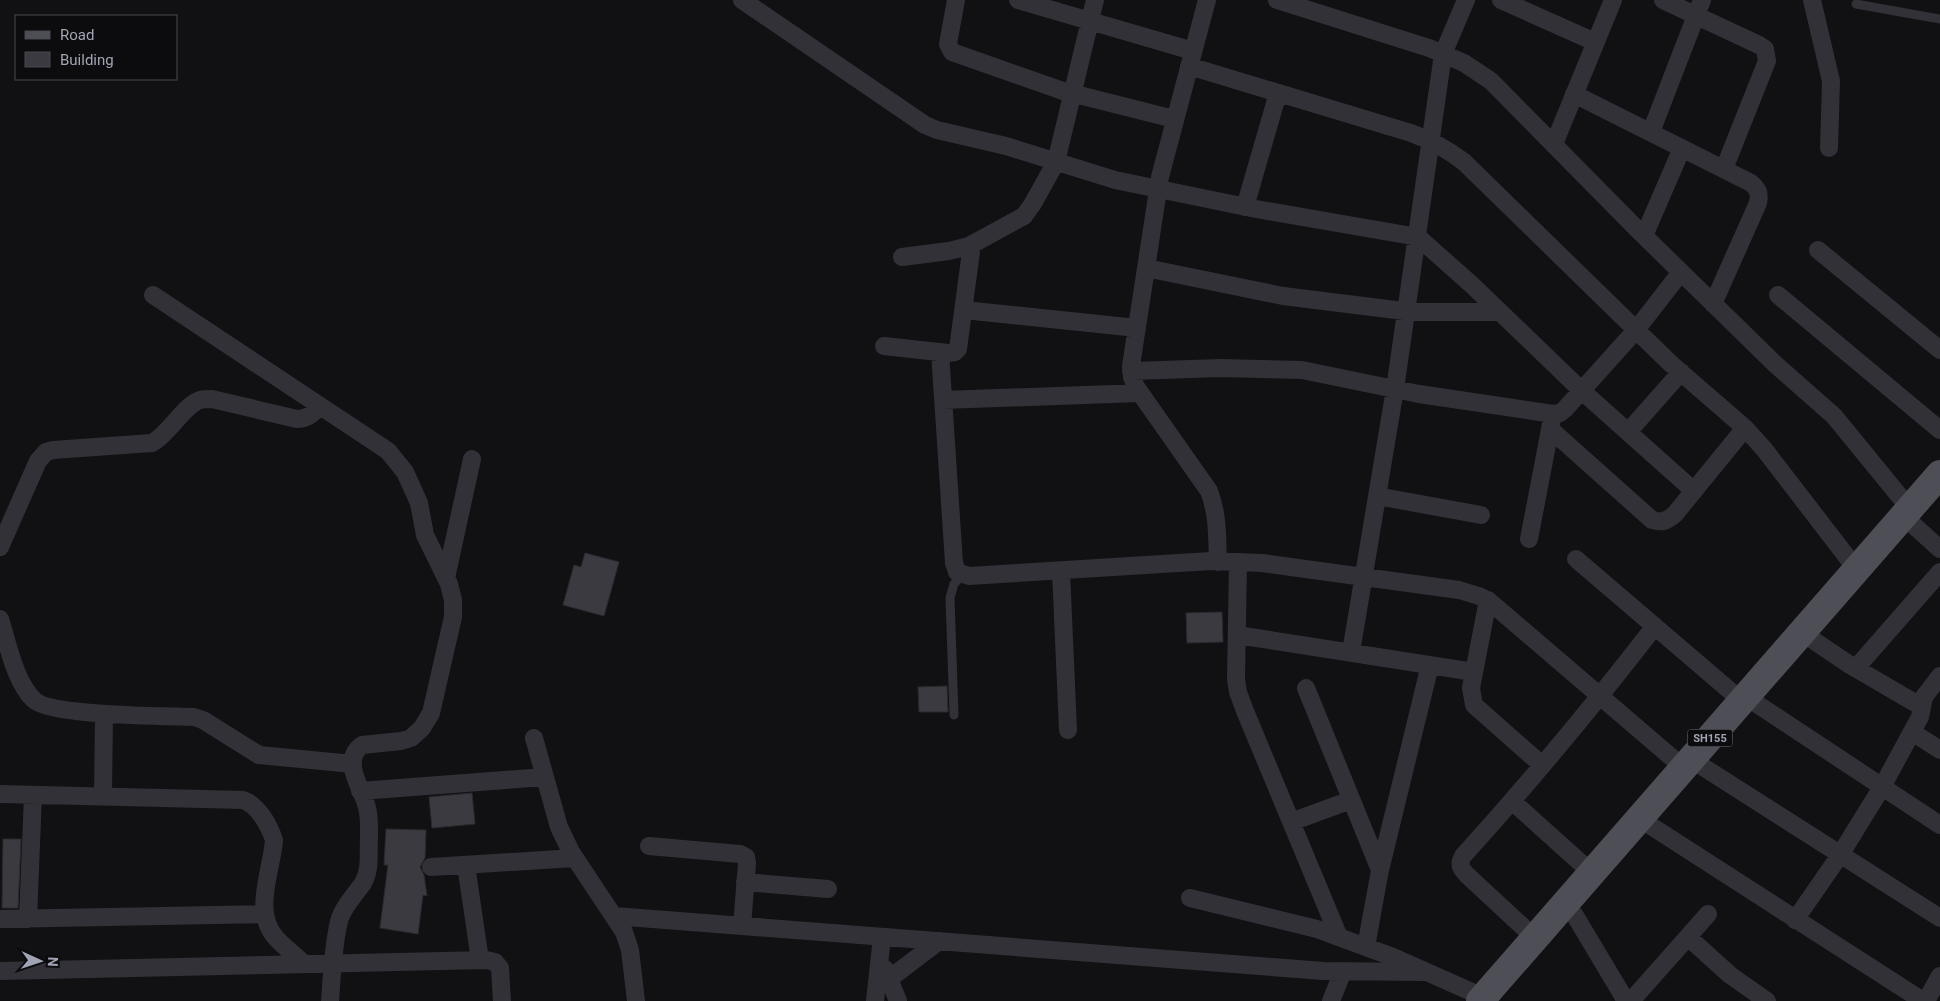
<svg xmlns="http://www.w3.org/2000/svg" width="1940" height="1001" font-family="Roboto,sans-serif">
  <rect width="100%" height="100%" fill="#111012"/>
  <path fill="#3a3a40" stroke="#2b2a2e" d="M585 553 619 562 604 616 563 605 574 565 581 567Z
    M1222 612 1223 642 1187 643 1186 613Z
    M947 686 948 712H919L918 687Z
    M472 793 475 824 432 828 429 797Z
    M386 829 426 830 425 858 420 867 424 875 427 896 423 895 418 934 380 928 388 865H384Z
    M3 839H21L18 908H2Z"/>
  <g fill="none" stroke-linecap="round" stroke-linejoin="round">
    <path stroke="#313137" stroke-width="9" d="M1856 4 1940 19
      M954 715 950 598 954 584 962 575"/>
    <path stroke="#313137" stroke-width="18" d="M742 0 925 125 937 130 1006 146 1115 180 1256 209 1418 237 1472 285 1582 391 1694 491
      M956 0 948 44 952 52 1063 91 1174 119
      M1018 0 1193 51
      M1207 0 1160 177 1131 366 1132 377 1136 387 1209 491C1218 514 1217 537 1218 562
      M1277 0 1429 48 1464 63 1491 81 1637 229 1775 364 1834 416 1910 509
      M1501 0 1595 42
      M1663 0 1759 45 1765 49 1767 61 1724 169
      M1812 0 1831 81 1829 148
      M1189 66 1411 133C1431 140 1447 149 1464 162L1670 363 1745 428 1764 449 1857 570
      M1574 94 1751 183C1758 189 1760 193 1758 203L1713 304
      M1651 132 1702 0
      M1554 144 1613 0
      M1245 207 1278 93
      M1644 236 1682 148
      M1818 250 1940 350
      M902 257 949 251 969 246 1024 216 1032 205 1056 162 1095 0
      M1146 268 1283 296 1412 312H1500
      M153 295 388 451 405 472 419 503 425 535 449 584 453 600V617L431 713 422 728 411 738 401 741 362 745C341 760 361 787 366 804 370 815 369 827 369 838 368 853 371 870 363 883 355 895 345 904 340 918 333 941 332 977 330 1001
      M1778 295 1940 430
      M964 310 1137 328
      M884 346 948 353 955 352 958 349 972 244
      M940 352 954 563 957 572 969 576 1211 561 1262 563 1459 590 1479 596 1489 601 1684 768
      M1131 371 1221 368 1302 370 1419 394 1553 414 1560 413 1565 409 1636 330 1681 272
      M943 400 1140 393
      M1550 429 1652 520C1662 523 1667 521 1675 514L1745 428
      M1628 432 1681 372
      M1377 496 1481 515
      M1910 522 1940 549
      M1529 539 1552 419
      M0 547 38 461 46 452 53 450 152 443C169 434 184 405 200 400 203 399 208 399 212 399L297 419C308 419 313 413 320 406
      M1576 559 1742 701
      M1238 563 1236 679 1238 692 1245 711 1339 937
      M1061 571 1068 730
      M446 578 472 459
      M1488 600 1471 688 1474 705 1542 765
      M0 619C8 644 15 682 34 700 50 716 167 716 194 717L203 720 259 755 353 764
      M1237 635 1474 672
      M1810 638 1850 665 1922 707
      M1351 652 1395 389 1443 54 1466 0
      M1856 668 1940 572
      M1306 688 1380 870
      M1754 702 1940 825
      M1912 732 1940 750
      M534 738 559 827 571 852 624 932 630 950 636 1001
      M1700 765 1940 918
      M360 791 545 777
      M0 794 243 800C258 805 269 825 274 840 272 870 252 912 276 938 284 947 295 955 304 964
      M103 796 104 714
      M1512 801 1592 873
      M1291 822 1351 800
      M1648 824 1923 1001
      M649 846 740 854 746 857 747 863 742 926
      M466 865 480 960
      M431 867 575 858
      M745 882 828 889
      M1190 898 1317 929 1393 957 1483 997
      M1574 914 1626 1001
      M614 916 1323 971 1425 972
      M0 919 264 914
      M28 919 33 795
      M1795 920 1840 855 1882 787 1920 717 1924 697 1940 676
      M1688 937 1730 975 1767 1001
      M1535 938 1468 876C1461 869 1458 865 1463 856 1530 782 1594 705 1655 626
      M1366 947 1380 870 1430 665
      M885 969 898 1001
      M0 971 486 960 495 962 500 968 502 1001
      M889 979 939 941
      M875 1001 882 937
      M1331 1001 1343 971
      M1631 1001 1708 914
      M1926 1001 1940 976"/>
    <path stroke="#4d4e56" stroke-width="28" d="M1480 1001 1940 474"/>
  </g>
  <g text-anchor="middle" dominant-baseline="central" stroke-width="5" stroke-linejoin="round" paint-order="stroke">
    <rect fill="#0c0b0d" stroke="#747682" stroke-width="1" x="1687.5" y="729.5" width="45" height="17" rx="4"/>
    <g font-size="11" font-weight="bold" fill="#a1a4b4">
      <text x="1710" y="738">SH155</text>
    </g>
  </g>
  <rect x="15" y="15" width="162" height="65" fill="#0c0b0d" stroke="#484850"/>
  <rect x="25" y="31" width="25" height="8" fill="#4d4e56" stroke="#484850"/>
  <text x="60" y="40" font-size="15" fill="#a1a4b4">Road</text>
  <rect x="25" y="52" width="25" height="15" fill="#3a3a40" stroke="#484850"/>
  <text x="60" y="65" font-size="15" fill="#a1a4b4">Building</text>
  <g transform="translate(40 961) rotate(93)" stroke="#0c0b0d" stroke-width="4" paint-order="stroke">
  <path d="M0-4L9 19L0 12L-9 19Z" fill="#a1a4b4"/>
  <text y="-8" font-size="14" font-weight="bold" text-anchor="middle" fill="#a1a4b4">N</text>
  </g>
</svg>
